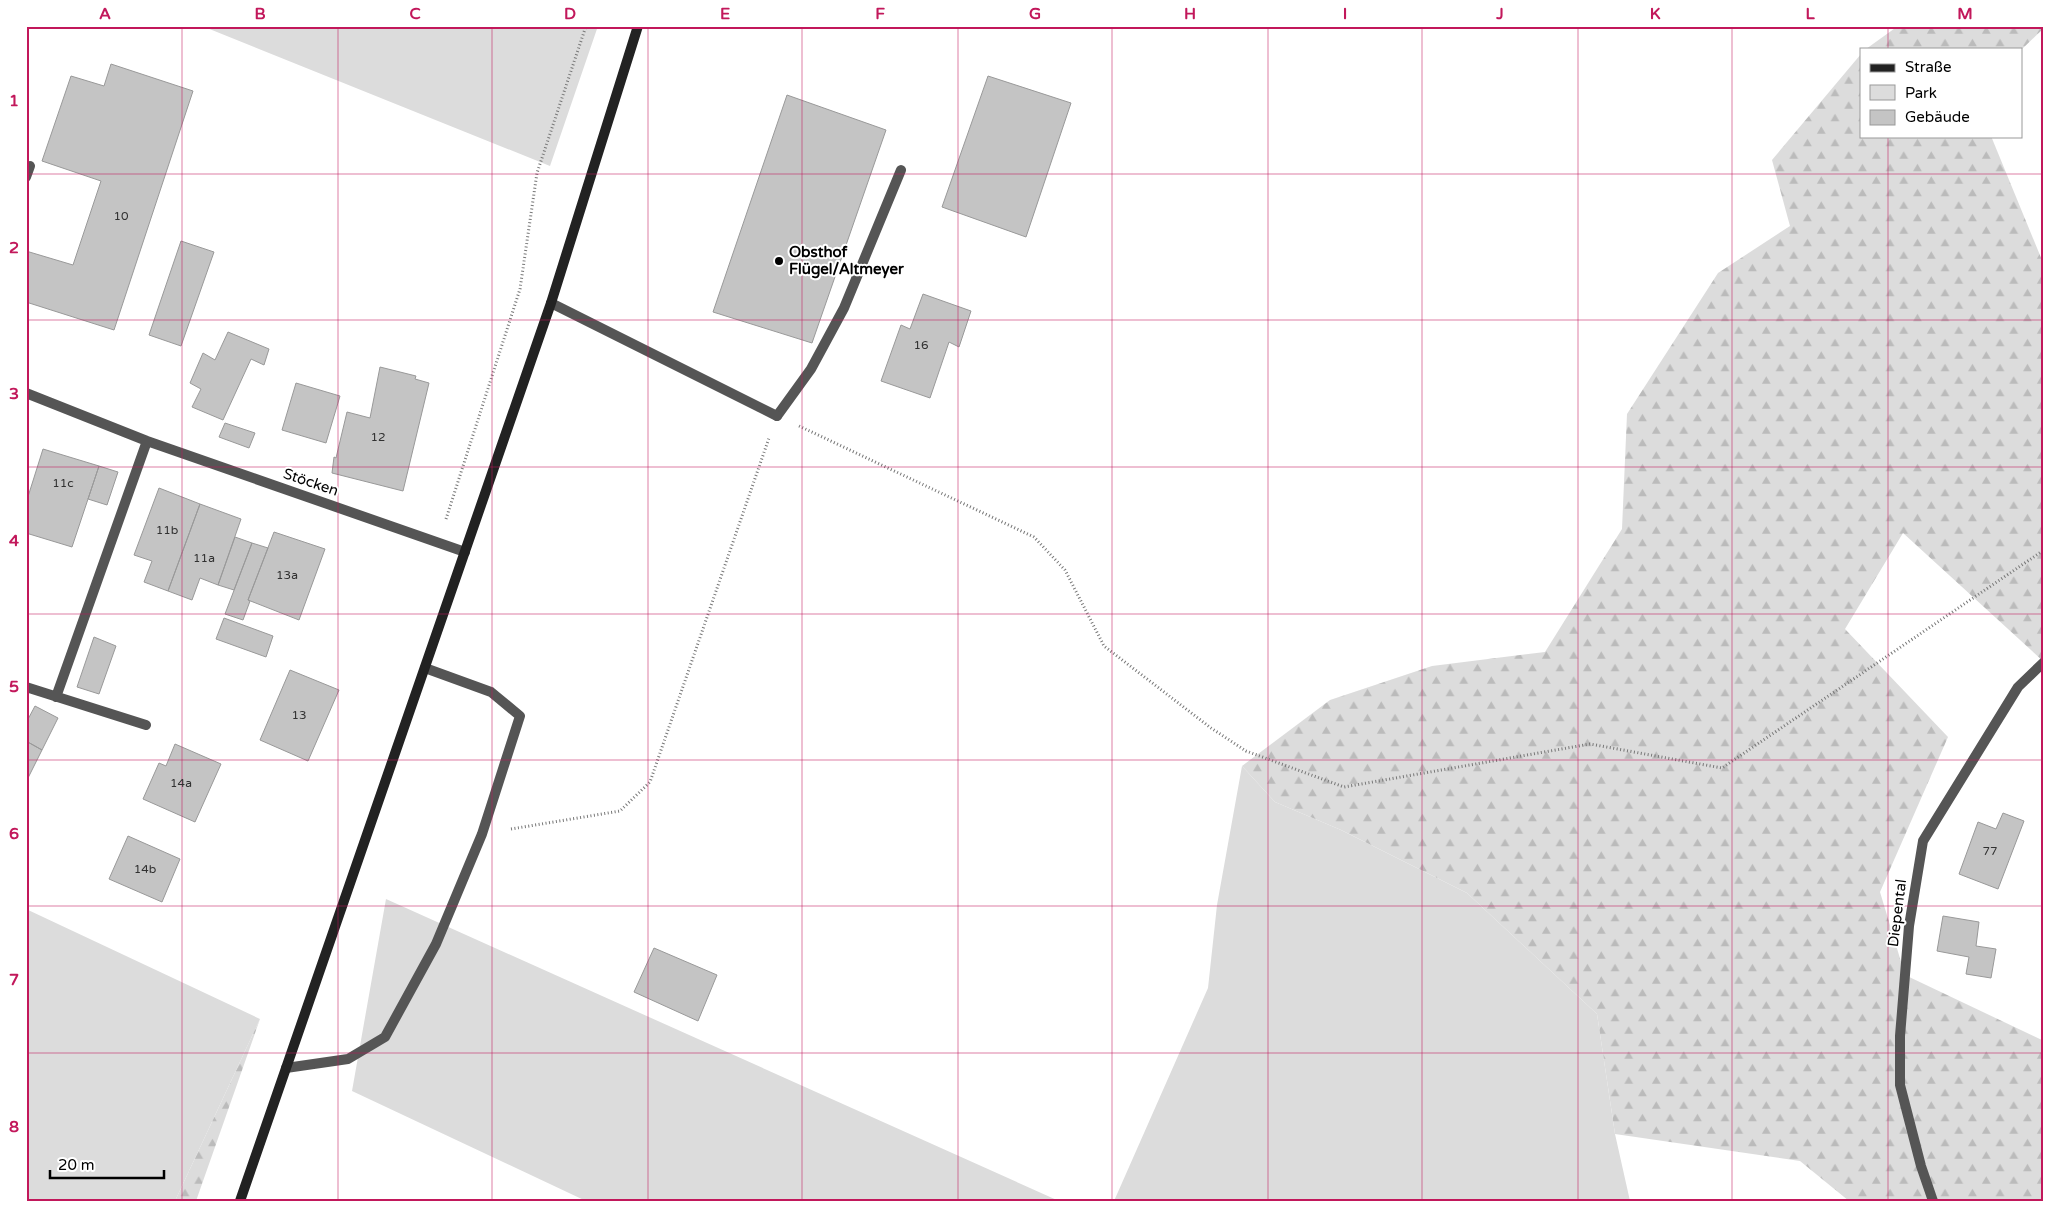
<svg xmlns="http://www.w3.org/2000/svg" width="2070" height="1227" font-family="'Varela Round',sans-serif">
  <defs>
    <pattern id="forest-firs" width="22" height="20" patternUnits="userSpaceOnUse" patternTransform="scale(1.25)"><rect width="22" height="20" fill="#dcdcdc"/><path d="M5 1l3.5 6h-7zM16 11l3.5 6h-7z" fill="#bbb"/></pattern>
  </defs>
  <rect width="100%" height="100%" fill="#fff"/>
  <path fill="#dcdcdc" d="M202 26H598L550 166Z
    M1242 766 1275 802 1341 830 1467 893 1597 1014 1615 1134 1630 1201H1114L1208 988 1217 905Z
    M386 899 1059 1201H586L352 1091Z
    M26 909 260 1019 175 1201H26Z"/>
  <path fill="url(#forest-firs)" d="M1898 26H2044V28L2021 50V49H1866Z
    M1861 54V136H1991L2044 265V662L1903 533 1845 629 1948 737 1880 892 1905 975 2044 1041V1201H1849L1800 1161 1615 1134 1597 1014 1467 893 1341 830 1275 802 1242 766 1330 700 1432 666 1545 652 1622 529 1627 414 1718 273 1790 226 1772 160Z
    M260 1019 196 1201H175Z"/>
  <path fill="#c4c4c4" stroke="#999" d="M111 64 193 91 114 330 26 302V251L73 265 101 181 42 161 71 76 104 86Z
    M988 76 1071 103 1026 237 942 207Z
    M787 95 886 130 812 343 713 312Z
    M181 241 214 252 181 346 149 335Z
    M923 294 971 311 959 347 949 342 930 398 881 381 901 325 910 329Z
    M228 332 269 349 264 365 251 359 223 420 192 407 201 389 190 383 203 353 215 360Z
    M380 367 416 376 415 379 429 383 403 491 332 473 334 457 336 458 347 412 370 418Z
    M296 383 340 396 326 443 282 430Z
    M225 423 255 433 249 448 219 437Z
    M43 449 99 466 72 547 26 533V503Z
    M99 466 118 472 107 505 88 499Z
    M159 488 200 504 168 591 144 582 152 561 134 555Z
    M200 504 241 519 218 585 200 578 192 600 168 591Z
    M274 532 325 549 299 620 248 600Z
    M235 537 252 543 234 590 218 585Z
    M252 543 268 548 248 600 250 601 243 620 225 614Z
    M224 618 273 636 266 657 216 639Z
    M94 637 116 646 99 694 77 687Z
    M290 670 339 690 308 761 260 740Z
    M35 706 58 718 42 750 26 741V723Z
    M26 741 42 750 26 782Z
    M175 744 221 764 195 822 143 799 159 763 166 766Z
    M2003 813 2024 821 1998 889 1959 874 1978 822 1996 829Z
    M128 836 180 859 162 902 109 879Z
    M1943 916 1979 922 1976 946 1996 949 1991 978 1966 974 1969 957 1937 951Z
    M654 948 717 975 698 1021 634 992Z"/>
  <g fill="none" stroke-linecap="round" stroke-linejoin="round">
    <path stroke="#777" stroke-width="3" stroke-dasharray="1 2.5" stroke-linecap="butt" d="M799 426 1034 537 1065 570 1104 646 1211 728 1246 751 1344 787 1590 744 1722 768 2044 550
      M446 519 520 289 537 173 586 26
      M511 829 620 811 650 782 769 438"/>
    <path stroke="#555" stroke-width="10" d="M26 177 30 166
      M777 416 811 369 844 308 901 170
      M286 1068 348 1059 385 1037 436 944 482 834 520 716 491 692 425 668"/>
    <path stroke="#555" stroke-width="10" d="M551 303 777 416
      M26 393 147 441 465 552
      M26 687 146 725
      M56 697 147 441
      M1933 1201 1921 1166 1900 1085V1036L1909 926 1923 841 2018 687 2044 662"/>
    <path stroke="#222" stroke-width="10" d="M240 1201 551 303 638 26"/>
  </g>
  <path fill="none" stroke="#c2185b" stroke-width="1" stroke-opacity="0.55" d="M182 26V1201M338 26V1201M492 26V1201M648 26V1201M802 26V1201M958 26V1201M1112 26V1201M1268 26V1201M1422 26V1201M1578 26V1201M1732 26V1201M1888 26V49M1888 136V1201M26 174H2044M26 320H2044M26 467H2044M26 614H2044M26 760H2044M26 906H2044M26 1053H2044"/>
  <circle fill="#000" stroke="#fff" stroke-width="2" cx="779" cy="261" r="5"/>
  <g text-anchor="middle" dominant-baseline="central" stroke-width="4" stroke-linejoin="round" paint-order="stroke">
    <g font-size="12" fill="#313131">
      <text x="121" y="216">10</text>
      <text x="921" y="345">16</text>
      <text x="378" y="437">12</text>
      <text x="63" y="483">11c</text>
      <text x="167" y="530">11b</text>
      <text x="204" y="558">11a</text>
      <text x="287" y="575">13a</text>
      <text x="299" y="715">13</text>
      <text x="181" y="783">14a</text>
      <text x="1990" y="851">77</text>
      <text x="145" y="869">14b</text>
    </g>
    <g font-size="15" font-weight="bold" fill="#000" stroke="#fff" text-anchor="start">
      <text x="789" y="252">Obsthof<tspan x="789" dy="17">Flügel/Altmeyer</tspan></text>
    </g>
    <g font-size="15" fill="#000" stroke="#fff">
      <text transform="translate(311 482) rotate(19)">Stöcken</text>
      <text transform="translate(1897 913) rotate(-83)">Diepental</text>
    </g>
  </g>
  <rect width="2070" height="1227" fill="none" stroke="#ffffff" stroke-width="55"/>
  <rect x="1860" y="48" width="162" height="90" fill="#ffffff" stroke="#999999"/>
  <rect x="1870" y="64" width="25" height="8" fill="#222222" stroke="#999999"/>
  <text x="1905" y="72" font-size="15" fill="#000000">Straße</text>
  <rect x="1870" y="85" width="25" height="15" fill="#dcdcdc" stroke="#999999"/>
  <text x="1905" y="98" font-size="15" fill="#000000">Park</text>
  <rect x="1870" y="110" width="25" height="15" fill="#c4c4c4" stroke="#999999"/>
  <text x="1905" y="122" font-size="15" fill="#000000">Gebäude</text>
  <path d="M50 1170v8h114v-8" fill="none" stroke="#000000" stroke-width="2.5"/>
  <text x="58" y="1170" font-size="15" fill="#000000" stroke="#ffffff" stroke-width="4" paint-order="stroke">20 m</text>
  <rect x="28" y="28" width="2014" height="1172" fill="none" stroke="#c2185b" stroke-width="2"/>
  <g font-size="16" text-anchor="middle" font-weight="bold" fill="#c2185b">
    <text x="105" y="19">A</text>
    <text x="260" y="19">B</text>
    <text x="415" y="19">C</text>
    <text x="570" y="19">D</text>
    <text x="725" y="19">E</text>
    <text x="880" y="19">F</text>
    <text x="1035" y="19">G</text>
    <text x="1190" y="19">H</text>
    <text x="1345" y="19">I</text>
    <text x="1500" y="19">J</text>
    <text x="1655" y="19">K</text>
    <text x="1810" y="19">L</text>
    <text x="1965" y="19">M</text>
    <text x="14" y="106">1</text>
    <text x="14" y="253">2</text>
    <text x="14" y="399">3</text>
    <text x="14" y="546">4</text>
    <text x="14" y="692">5</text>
    <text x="14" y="839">6</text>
    <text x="14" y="985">7</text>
    <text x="14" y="1132">8</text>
  </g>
</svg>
